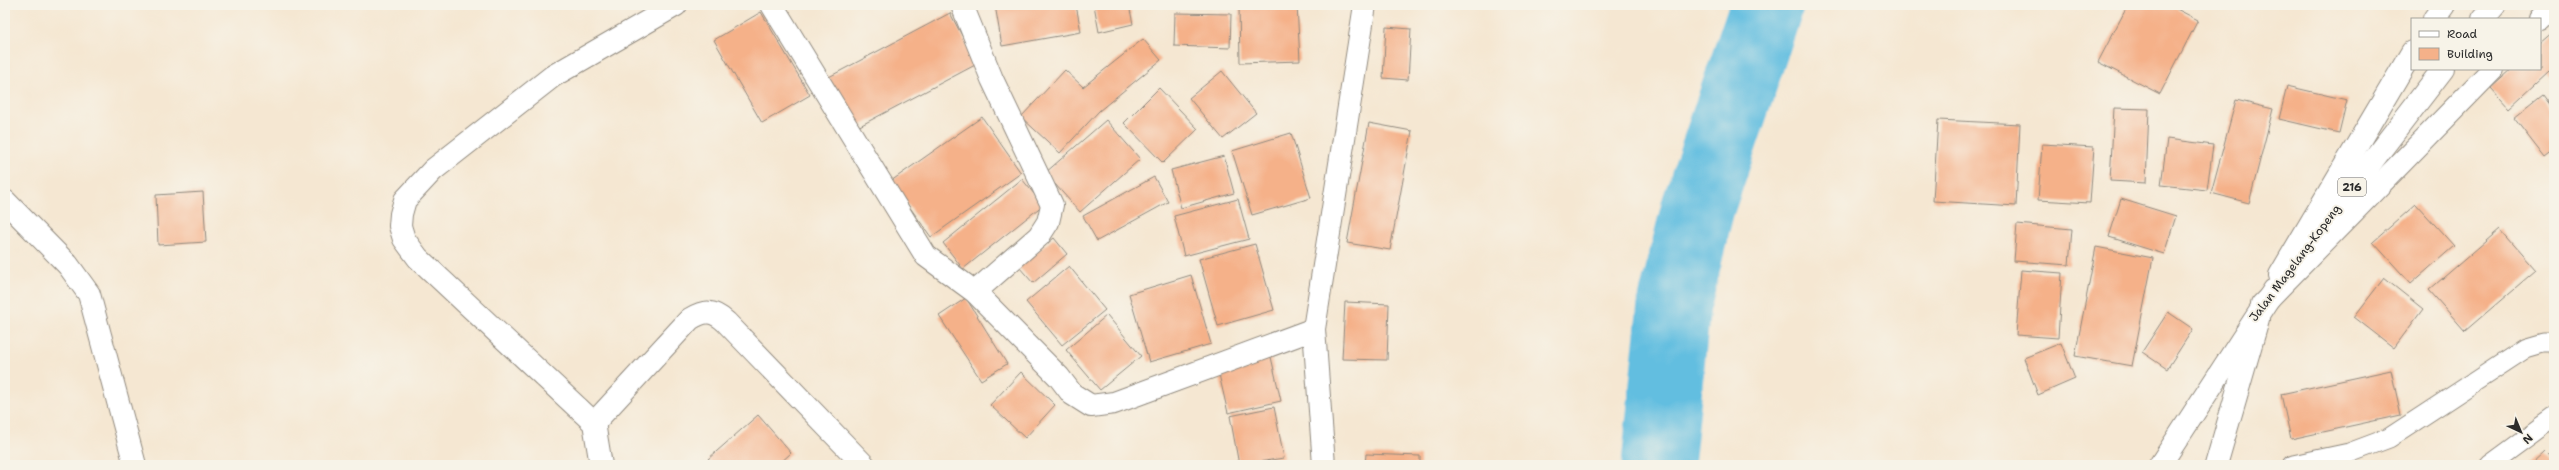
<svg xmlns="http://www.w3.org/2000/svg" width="2559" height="470" font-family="'Shantell Sans',sans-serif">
  <rect width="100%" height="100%" fill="#f7f3e8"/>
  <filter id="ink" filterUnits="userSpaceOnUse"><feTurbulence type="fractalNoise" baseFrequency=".025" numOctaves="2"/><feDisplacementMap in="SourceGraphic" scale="8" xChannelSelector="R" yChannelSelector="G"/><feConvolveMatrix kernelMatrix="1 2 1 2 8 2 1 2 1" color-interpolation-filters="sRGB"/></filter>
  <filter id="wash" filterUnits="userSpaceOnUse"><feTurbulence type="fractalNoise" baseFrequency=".012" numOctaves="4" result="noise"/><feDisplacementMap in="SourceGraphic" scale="16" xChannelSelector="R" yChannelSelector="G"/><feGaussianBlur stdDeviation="0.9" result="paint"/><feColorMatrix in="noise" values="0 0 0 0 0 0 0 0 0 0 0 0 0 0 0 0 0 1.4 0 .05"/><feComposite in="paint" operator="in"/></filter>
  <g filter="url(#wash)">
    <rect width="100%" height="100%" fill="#f5e7d2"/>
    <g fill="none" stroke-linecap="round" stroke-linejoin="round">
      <path stroke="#62bee0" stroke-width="73" d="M1658 465 1674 305 1698 207 1767 5"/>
    </g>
    <g id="blocks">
      <path fill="#f5b189" d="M995 5H1076L1081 32 1002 46Z
        M1094 5H1129L1133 24 1099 32Z
        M1239 5H1297L1300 61 1240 63Z
        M2128 5H2169L2198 20 2160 94 2098 62Z
        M761 12 810 95 762 123 714 40Z
        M950 13 977 64 854 129 827 78Z
        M1175 13 1231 14 1230 48 1174 46Z
        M1386 27 1411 29 1408 80 1383 78Z
        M2554 32V78L2548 72 2509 108 2491 88 2512 69H2540V44Z
        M1143 39 1161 60 1099 111 1060 153 1021 117 1065 70 1083 87Z
        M1222 71 1256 113 1223 139 1189 98Z
        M2287 86 2347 100 2339 133 2279 119Z
        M1159 88 1198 129 1163 163 1124 123Z
        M2543 95 2554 110V151L2545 158 2514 118Z
        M2236 100 2273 109 2249 203 2211 193Z
        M2114 108 2149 109 2146 183 2110 181Z
        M982 117 1021 173 931 237 891 181Z
        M1106 120 1140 159 1080 212 1045 173Z
        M1938 120 2020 124 2016 206 1933 201Z
        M1369 123 1412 131 1390 250 1347 243Z
        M1291 133 1311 198 1252 215 1232 151Z
        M2167 139 2213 145 2207 190 2161 185Z
        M2042 144 2094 147 2090 203 2038 200Z
        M1224 156 1234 193 1181 208 1171 170Z
        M1154 177 1168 202 1097 241 1083 216Z
        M1022 179 1043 205 963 269 943 243Z
        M203 192 206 242 158 245 156 195Z
        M1238 199 1249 239 1184 256 1174 216Z
        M2121 199 2176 216 2164 254 2109 237Z
        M2416 204 2454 246 2411 284 2373 242Z
        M2017 224 2072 229 2069 265 2014 261Z
        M2500 229 2536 270 2465 331 2429 290Z
        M1054 238 1067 254 1033 283 1019 267Z
        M1255 244 1274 310 1218 326 1199 259Z
        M2096 247 2153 258 2132 366 2075 356Z
        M1069 266 1105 310 1062 345 1026 302Z
        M2021 270 2062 273 2058 338 2016 335Z
        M1191 275 1211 344 1149 362 1129 294Z
        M2384 278 2423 309 2394 348 2354 317Z
        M966 298 1007 364 981 380 939 316Z
        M1345 302 1389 304 1387 360 1342 359Z
        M2168 312 2193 329 2167 369 2142 352Z
        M1107 315 1141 356 1100 390 1066 350Z
        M2061 343 2075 379 2038 395 2024 358Z
        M1271 357 1281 401 1228 413 1218 370Z
        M2391 370 2401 415 2291 439 2281 394Z
        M1021 372 1055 405 1025 438 990 405Z
        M1274 407 1284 458 1239 465 1230 416Z
        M758 415 791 453 778 465H713L708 459Z
        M2545 451 2554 460V465H2530Z
        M1366 454 1420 456V465H1365Z"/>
    </g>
  </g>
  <g filter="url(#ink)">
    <use href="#blocks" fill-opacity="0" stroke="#90897e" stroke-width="1"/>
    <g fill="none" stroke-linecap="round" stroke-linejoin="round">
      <g stroke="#90897e" stroke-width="21">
        <path id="service" d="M2293 465 2349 453 2389 438 2526 348 2543 343H2554
          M2490 465 2554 418"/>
      </g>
      <g stroke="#90897e" stroke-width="24">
        <path id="minor" d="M676 5 553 76 433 170 405 200 401 214 400 226 404 239 418 258 594 423 690 319C705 310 713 310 726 322L864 465
          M772 5 926 256 975 292 1059 377 1072 394 1091 406 1114 403 1314 329
          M962 5 992 79 1052 205 1048 222 1039 236 975 292
          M5 201 68 265 89 294 135 465
          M594 423 601 465
          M1324 465 1314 329 1365 5
          M2216 465 2258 320"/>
      </g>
      <g stroke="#90897e" stroke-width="24">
        <path id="primary" d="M2483 19 2495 5
          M2303 251 2443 69
          M2160 465 2274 290"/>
      </g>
      <g stroke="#90897e" stroke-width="24">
        <path id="trunk" d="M2434 19 2444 5
          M2540 19 2553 5
          M2280 275 2412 52
          M2262 305 2493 69"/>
      </g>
      <use href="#service" stroke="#fff" stroke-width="19"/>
      <use href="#minor" stroke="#fff" stroke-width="22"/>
      <use href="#primary" stroke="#fff" stroke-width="22"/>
      <use href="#trunk" stroke="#fff" stroke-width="22"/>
    </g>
  </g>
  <g text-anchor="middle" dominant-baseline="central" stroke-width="4" stroke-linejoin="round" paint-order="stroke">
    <rect fill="#f7f3e8" stroke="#686764" stroke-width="1" x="2338" y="178" width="28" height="18" rx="3"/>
    <g font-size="11" font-weight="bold" fill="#2b2b2b">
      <text x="2352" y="187">216</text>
    </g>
    <g font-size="12" fill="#2b2b2b" stroke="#f7f3e8">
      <text transform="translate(2295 263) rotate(-53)">Jalan Magelang-Kopeng</text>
    </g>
  </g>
  <rect width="2559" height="470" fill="none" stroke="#f7f3e8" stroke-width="20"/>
  <rect x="2411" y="18" width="130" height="52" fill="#f7f3e8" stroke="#a5a39c"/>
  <rect x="2419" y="31" width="20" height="6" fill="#ffffff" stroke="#a5a39c"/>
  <text x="2447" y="38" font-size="12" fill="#2b2b2b">Road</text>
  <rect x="2419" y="48" width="20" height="12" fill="#f5b189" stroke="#a5a39c"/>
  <text x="2447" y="58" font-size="12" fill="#2b2b2b">Building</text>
  <g transform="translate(2521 432) rotate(136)" stroke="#f7f3e8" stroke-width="3" paint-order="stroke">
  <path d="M0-3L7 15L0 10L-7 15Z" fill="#2b2b2b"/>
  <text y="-6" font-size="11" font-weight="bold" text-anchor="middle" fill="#2b2b2b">N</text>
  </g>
</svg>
